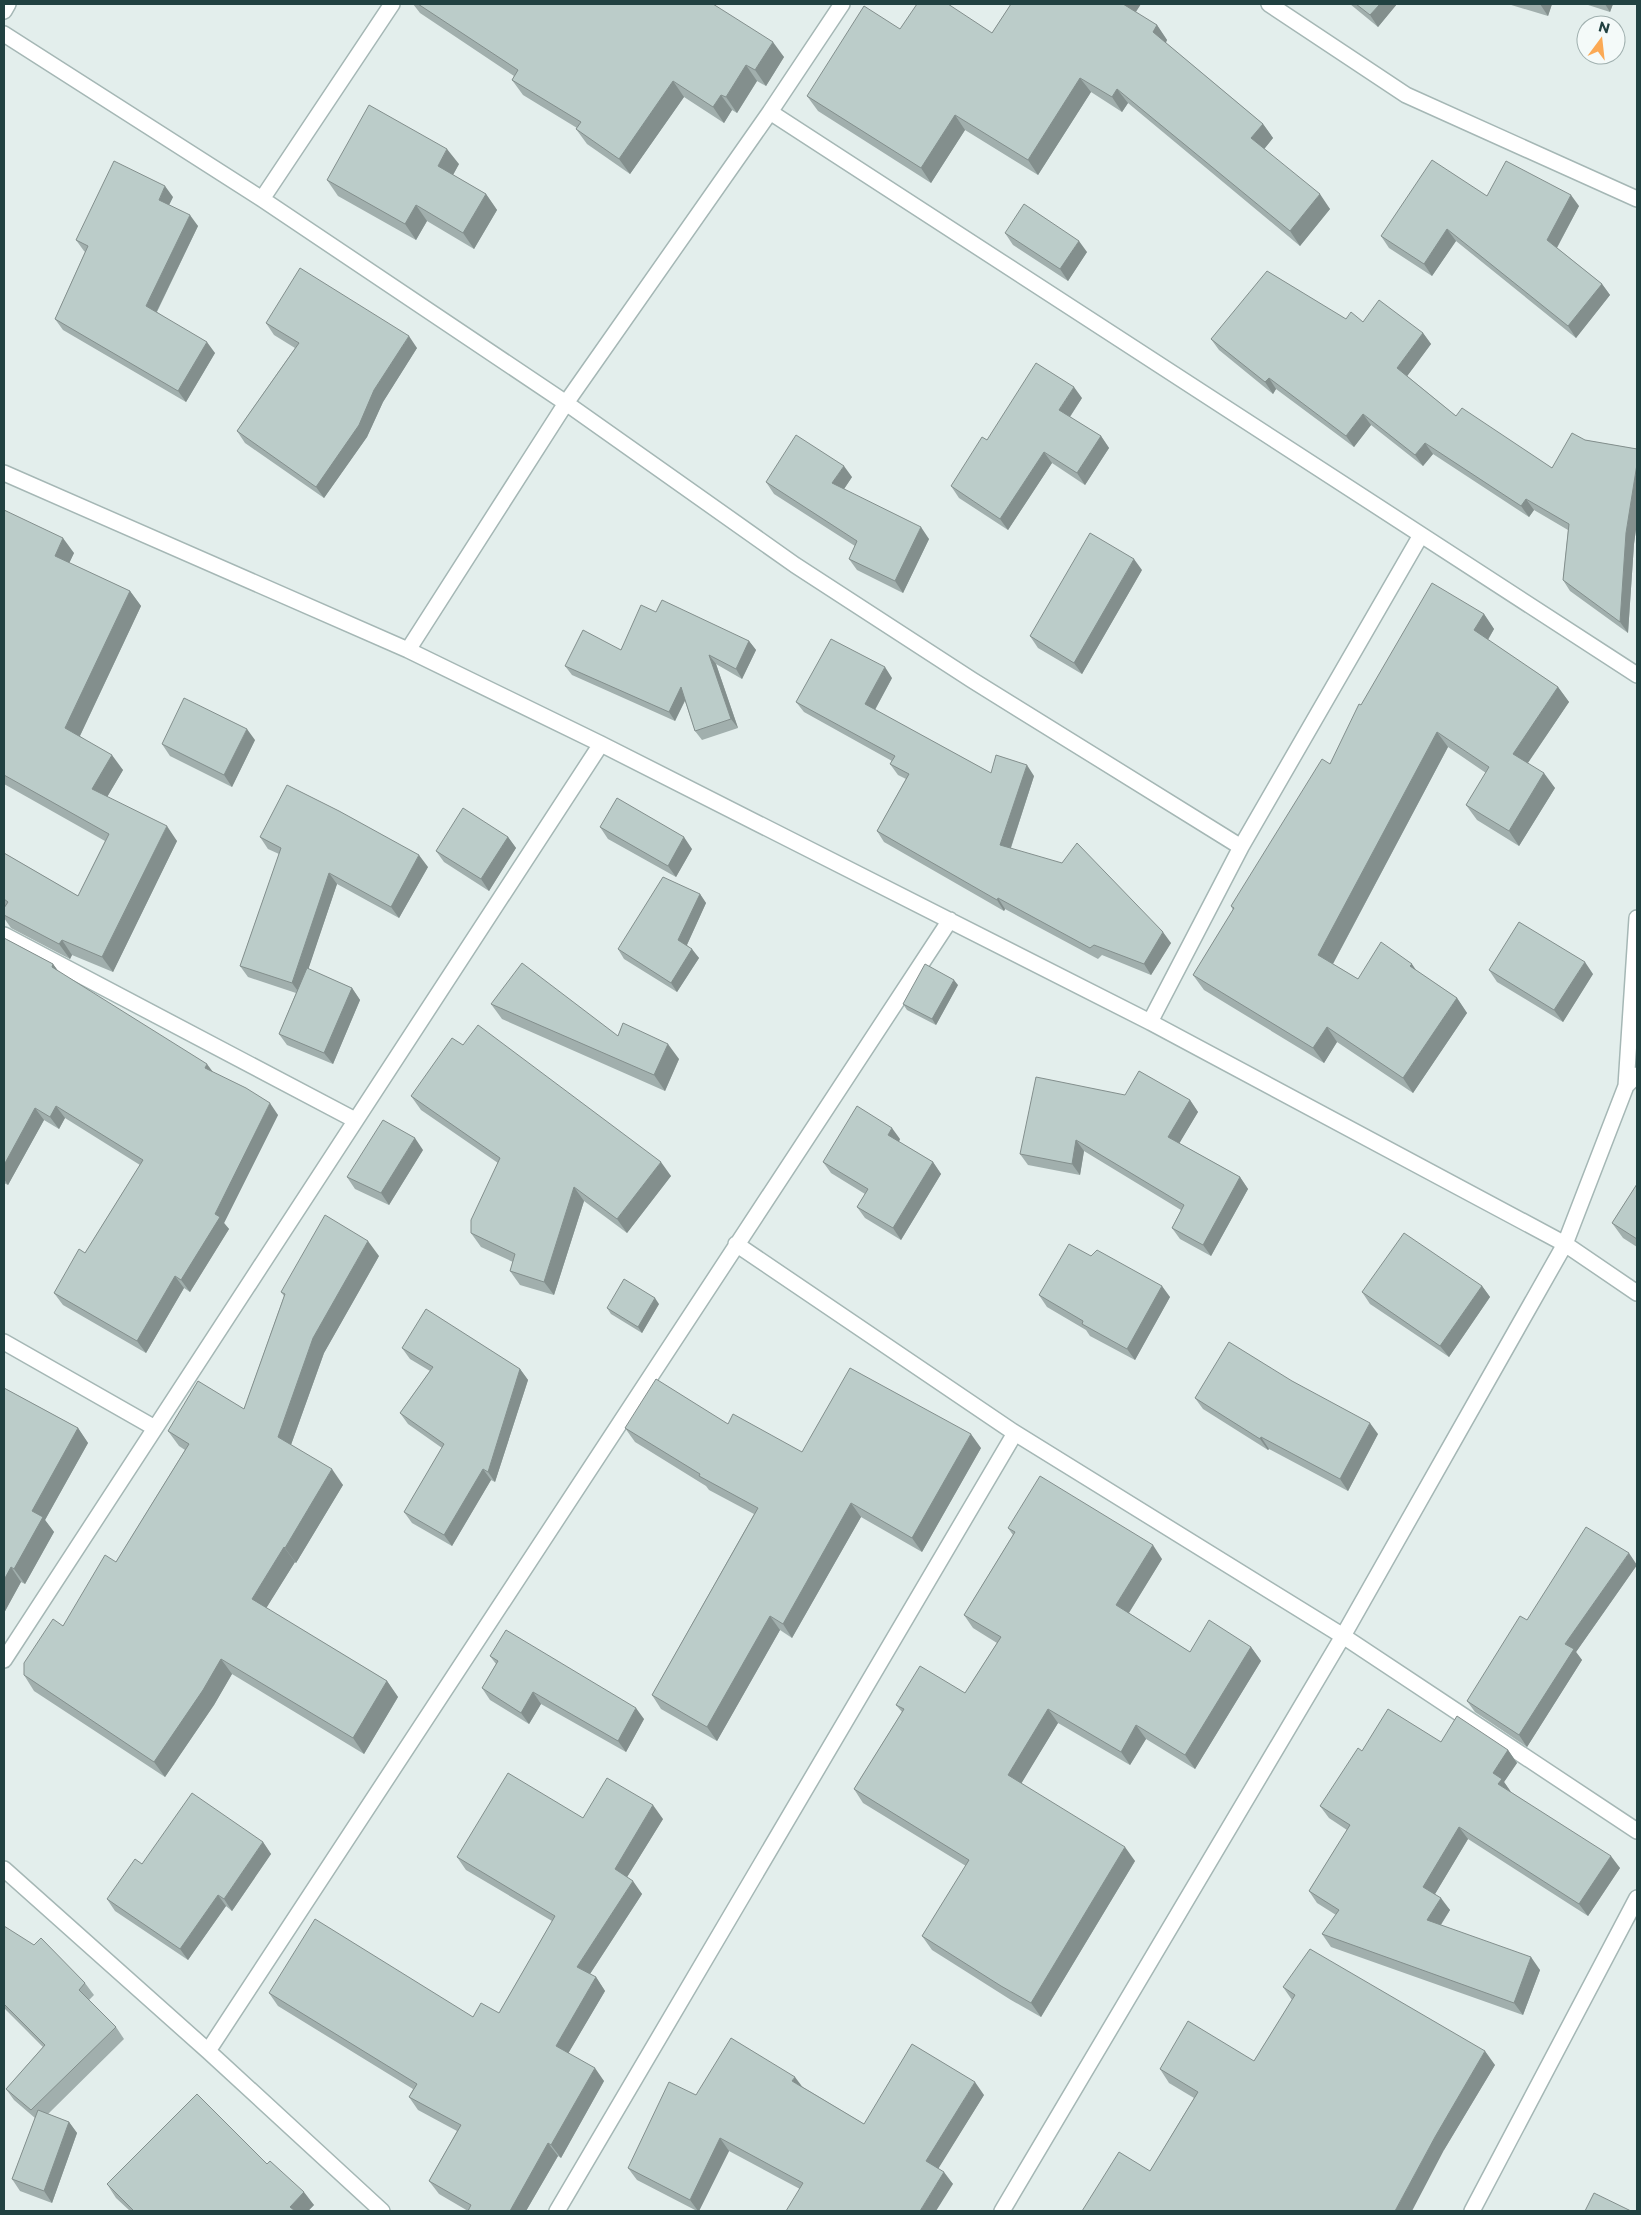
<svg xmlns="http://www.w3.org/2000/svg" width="1641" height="2215" font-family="Montserrat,sans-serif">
  <rect width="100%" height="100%" fill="#e3eeec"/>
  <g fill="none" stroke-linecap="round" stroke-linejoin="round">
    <g stroke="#a5b7b5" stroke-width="18">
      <path id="minor" d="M1269 4 1406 95 1637 199
        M4 11 8 4
        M4 34 262 199 566 403 795 565 972 680 1241 847
        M770 112 1637 675
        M262 199 392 4
        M4 473 408 650 601 744 1150 1022 1565 1244 1637 1293
        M408 650 566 403 770 112 842 4
        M4 935 355 1120
        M1150 1022 1241 847 1421 535
        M1626 1086 1637 918
        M736 1244 1015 1433 1343 1636 1637 1831
        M4 1342 155 1428
        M4 1660 601 744
        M4 1869 208 2051 382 2211
        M208 2051 950 920
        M557 2211 1015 1433
        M1002 2211 1343 1636 1565 1244 1626 1086 1637 1075
        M1472 2211 1637 1898"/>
    </g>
    <use href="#minor" stroke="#fff" stroke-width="15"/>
  </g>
  <path fill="#a1afad" d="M413 4H713L784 57 766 86 757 81 737 113 732 110 724 123 684 97 630 174 587 144 576 129 577 128 523 95 512 80 514 76 420 13Z
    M1011 4H1141L1135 12 1157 25 1167 40 1166 43 1263 124 1273 138 1264 149 1330 209 1300 246 1128 103 1122 112 1091 92 1038 175 965 130 931 183 818 111 807 96 900 29 992 33Z
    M1350 4H1397L1378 27Z
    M1508 4H1552L1548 16Z
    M1585 4H1613L1610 12Z
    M459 164 453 175 486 194 497 210 474 249 427 221 416 240 338 196 327 180Z
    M1487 196 1579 206 1557 248 1602 284 1610 295 1576 338 1456 241 1432 276 1389 248 1381 236Z
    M173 197 169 205 198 226 157 312 215 353 186 402 63 330 55 319 85 252 84 251 76 240Z
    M1005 233 1087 252 1068 281 1013 245Z
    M1346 319 1423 333 1431 344 1407 376 1456 416 1552 468 1585 440 1637 449V522L1634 544 1628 633 1570 591 1563 580 1568 530 1534 510 1529 517 1433 454 1423 466 1371 425 1354 447 1276 389 1273 394 1219 350 1211 339Z
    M266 323 417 348 383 402 367 437 324 498 245 443 237 431 295 348 274 335Z
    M1082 398 1070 417 1101 436 1109 448 1085 485 1052 463 1008 530 959 498 951 486 987 440Z
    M852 477 844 489 929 539 903 593 857 570 849 559 855 546 774 494 766 482Z
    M4 510 74 553 69 563 130 591 141 606 80 736 123 770 107 797 177 841 113 972 72 955 70 959 11 928 4 918V853L78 896 105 841 4 784Z
    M1142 570 1082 674 1038 648 1030 636Z
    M656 612 749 641 756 650 742 679 716 664 738 728 702 740 695 731 685 701 675 721 572 675 565 666 621 650Z
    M1484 614 1494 629 1488 640 1558 687 1569 702 1528 763 1555 788 1519 846 1477 820 1466 805 1486 773 1448 747 1333 964 1358 979 1417 971 1457 998 1467 1013 1413 1093 1337 1042 1324 1063 1204 990 1193 975 1233 910 1231 906 1330 764 1361 705Z
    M892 678 875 710 991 773 1034 776 1011 848 1171 943 1151 975 1102 955 1098 959 1005 909 1004 911 884 842 877 831 906 779 898 775 890 764 892 761 804 712 796 702Z
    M255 740 232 787 170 756 162 744Z
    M600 827 692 849 676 877 608 839Z
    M260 837 428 867 399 918 337 884 308 969 352 988 360 1000 333 1064 287 1045 279 1034 296 993 248 977 240 966 279 854 268 849Z
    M508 837 516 848 489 891 444 862 436 851Z
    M700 894 706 903 687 945 699 958 677 992 624 959 618 949Z
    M4 938 53 964 58 971 278 1115 224 1223 229 1229 190 1292 184 1288 146 1353 63 1305 54 1293 85 1253 140 1165 65 1118 59 1129 44 1120 8 1185 4 1183Z
    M1489 970 1593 974 1563 1022 1497 982Z
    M958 985 936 1025 907 1010 903 1004Z
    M491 1004 618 1036 679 1059 665 1091 502 1019Z
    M463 1045 671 1176 627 1233 584 1201 554 1295 520 1285 510 1271 513 1262 481 1247 471 1233 498 1163 421 1110 411 1096Z
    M1125 1095 1190 1100 1198 1112 1179 1143 1240 1177 1248 1189 1211 1256 1180 1239 1172 1228 1181 1210 1084 1151 1080 1175 1028 1165 1020 1154Z
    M900 1139 899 1142 933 1162 941 1174 901 1240 865 1218 857 1207 865 1194 831 1173 823 1162Z
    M423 1150 389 1205 355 1189 347 1177Z
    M1637 1184V1247L1623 1238 1612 1223Z
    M379 1256 324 1353 291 1445 343 1485 296 1563 295 1562 266 1608 387 1681 398 1697 364 1754 232 1674 214 1705 165 1777 34 1691 24 1675 63 1626 116 1562 185 1450 179 1446 168 1431 244 1409 284 1296 281 1292Z
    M1091 1256 1170 1297 1135 1360 1090 1336 1086 1330 1047 1307 1039 1295Z
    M1482 1286 1490 1297 1449 1357 1370 1304 1362 1292Z
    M659 1304 642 1333 611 1314 607 1308Z
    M402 1348 520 1369 528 1380 495 1482 491 1480 452 1546 412 1523 404 1512 442 1448 408 1424 400 1413 430 1371 410 1359Z
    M4 1388 78 1428 88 1443 45 1520 54 1532 25 1584 21 1582 4 1613Z
    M1195 1398 1378 1434 1348 1491 1269 1449 1268 1450 1203 1409Z
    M728 1424 802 1452 981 1448 922 1552 861 1517 792 1638 780 1630 717 1741 661 1709 652 1695 754 1514 709 1490 706 1486 635 1442 625 1428Z
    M1008 1528 1162 1559 1129 1613 1190 1652 1251 1647 1261 1661 1195 1769 1146 1739 1130 1765 1058 1723 1021 1783 1135 1861 1041 2017 1011 2000 932 1950 922 1936 966 1866 863 1803 854 1789 902 1712 896 1705 965 1693 997 1643 973 1628 964 1615 1013 1535Z
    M1637 1565 1576 1652 1582 1660 1527 1747 1475 1712 1467 1701 1527 1620Z
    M490 1656 644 1719 626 1752 541 1704 529 1724 490 1700 482 1688 496 1664Z
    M1441 1742 1508 1750 1517 1763 1504 1782 1511 1792 1620 1868 1588 1916 1468 1839 1435 1894 1450 1910 1441 1925 1540 1970 1523 2015 1331 1947 1322 1934 1336 1915 1317 1903 1309 1891 1347 1830 1329 1818 1320 1806 1362 1751Z
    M583 1818 663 1819 627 1877 642 1894 590 1974 596 1977 605 1991 568 2053 604 2081 561 2158 558 2156 526 2211H468L439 2194 429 2181 457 2131 418 2110 409 2097 413 2089 278 2006 269 1993 473 2017 499 2013 552 1921 466 1870 457 1857Z
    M263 1842 271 1854 232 1911 226 1906 188 1960 115 1911 107 1899 142 1864Z
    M4 1926 85 1983 94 1995 89 2000 116 2027 124 2039 48 2114 69 2122 77 2133 52 2203 20 2191 12 2179 35 2118 14 2100 6 2089 43 2047 4 2008Z
    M1283 1987 1495 2065 1444 2150 1150 2171 1194 2098 1169 2083 1160 2069 1254 2061 1292 2000Z
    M801 2086 864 2124 984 2095 938 2168 953 2184 800 2189 729 2151 699 2211H697L637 2180 628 2168 696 2095Z
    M267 2164 314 2205 308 2211H130L116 2198 107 2184Z"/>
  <path fill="#838f8d" d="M1122 4H1141L1132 18Z
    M1380 4H1397L1378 27 1370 15Z
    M1540 4H1552L1548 16Z
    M1605 4H1613L1610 12Z
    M1157 25 1167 40 1163 47 1153 32Z
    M773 42 784 57 766 86 755 70Z
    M746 65 757 81 737 113 726 97Z
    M1080 78 1091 92 1038 175 1028 160Z
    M673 81 684 97 630 174 619 159Z
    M1117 89 1128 103 1122 112 1112 97Z
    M721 95 732 110 724 123 713 107Z
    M955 115 965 130 931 183 921 168Z
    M1263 124 1273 138 1261 153 1251 138Z
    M447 149 459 164 449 182 438 166Z
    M165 186 173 197 166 211 159 200Z
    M486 194 497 210 474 249 463 233Z
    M1320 194 1330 209 1300 246 1290 231Z
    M1571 195 1579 206 1555 251 1547 240Z
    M416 205 427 221 416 240 405 224Z
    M190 215 198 226 154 317 146 306Z
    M1447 229 1456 241 1432 276 1424 264Z
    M1079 241 1087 252 1068 281 1060 269Z
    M1602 284 1610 295 1576 338 1568 326Z
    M1423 333 1431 344 1405 379 1397 368Z
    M409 336 417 348 383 402 367 437 324 498 316 487 374 390Z
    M207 342 215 353 186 402 178 391Z
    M1269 378 1276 389 1273 394 1265 382Z
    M1074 387 1082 398 1067 421 1059 410Z
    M1363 414 1371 425 1354 447 1346 436Z
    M1101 436 1109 448 1085 485 1077 473Z
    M1425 443 1433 454 1423 466 1415 455Z
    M1044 452 1052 463 1008 530 1000 519Z
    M1637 464V522L1634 544 1628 633 1620 622 1626 533Z
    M844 466 852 477 840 495 832 483Z
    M1526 499 1534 510 1529 517 1521 506Z
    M921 527 929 539 903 593 895 581Z
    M63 538 74 553 65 572 55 556Z
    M1134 559 1142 570 1082 674 1074 663Z
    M130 591 141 606 76 744 65 728Z
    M1484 614 1494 629 1484 646 1474 630Z
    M749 641 756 650 742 679 736 669Z
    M709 655 716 664 738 728 731 719Z
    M885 667 892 678 872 715 865 704Z
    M681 687 687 696 675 721 669 712Z
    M1558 687 1569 702 1523 770 1513 754Z
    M247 729 255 740 232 787 224 775Z
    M1437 732 1448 747 1329 971 1318 955Z
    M112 755 123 770 103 804 92 789Z
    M1027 765 1034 776 1008 856 1000 845Z
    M1544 773 1555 788 1519 846 1509 831Z
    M167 826 177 841 113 972 102 957Z
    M508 837 516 848 489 891 481 879Z
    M684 837 692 849 676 877 668 866Z
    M419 855 428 867 399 918 391 907Z
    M329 873 337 884 300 994 292 983Z
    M700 894 706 903 685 949 678 940Z
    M998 898 1005 909 1004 911 997 900Z
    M1163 932 1171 943 1151 975 1144 964Z
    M62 940 72 955 70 959 59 944Z
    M692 949 699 958 677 992 671 983Z
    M1585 962 1593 974 1563 1022 1554 1010Z
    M53 964 62 976 52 967Z
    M1412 964 1422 979 1410 966Z
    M954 980 958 985 936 1025 932 1019Z
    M352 988 360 1000 333 1064 324 1053Z
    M1457 998 1467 1013 1413 1093 1403 1078Z
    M1327 1027 1337 1042 1324 1063 1313 1048Z
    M668 1044 679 1059 665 1091 654 1075Z
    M207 1064 216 1076 205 1068Z
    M1190 1100 1198 1112 1176 1149 1168 1137Z
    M270 1103 278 1115 224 1223 229 1229 190 1292 181 1280Z
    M56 1106 65 1118 59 1129 50 1117Z
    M35 1108 44 1120 8 1185 4 1179V1165Z
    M892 1128 900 1139 896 1147 888 1135Z
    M415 1138 423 1150 389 1205 381 1193Z
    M1076 1140 1084 1151 1080 1175 1072 1164Z
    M661 1162 671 1176 627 1233 617 1219Z
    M933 1162 941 1174 901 1240 893 1228Z
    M1240 1177 1248 1189 1211 1256 1203 1245Z
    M574 1187 584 1201 554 1295 544 1282Z
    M368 1241 379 1256 324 1353 288 1453 278 1437 313 1338Z
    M175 1276 184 1288 146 1353 137 1341Z
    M1162 1286 1170 1297 1135 1360 1127 1349Z
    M1482 1286 1490 1297 1449 1357 1440 1346Z
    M655 1298 659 1304 642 1333 638 1327Z
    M520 1369 528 1380 495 1482 488 1472Z
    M1370 1423 1378 1434 1348 1491 1340 1479Z
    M78 1428 88 1443 45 1520 54 1532 25 1584 14 1569 32 1511Z
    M971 1434 981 1448 922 1552 912 1538Z
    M1261 1437 1269 1449 1268 1450 1260 1439Z
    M332 1469 343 1485 296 1563 285 1548Z
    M483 1469 491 1480 452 1546 444 1535Z
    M851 1503 861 1517 792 1638 783 1624Z
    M1153 1545 1162 1559 1125 1619 1116 1605Z
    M284 1547 295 1562 262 1615 252 1599Z
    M1629 1553 1637 1565 1576 1652 1582 1660 1527 1747 1519 1735 1565 1644Z
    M11 1567 21 1582 4 1613V1580Z
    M770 1616 780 1630 717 1741 707 1727Z
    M1251 1647 1261 1661 1195 1769 1185 1755Z
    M221 1659 232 1674 214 1705 165 1777 154 1762Z
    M387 1681 398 1697 364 1754 353 1738Z
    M533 1692 541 1704 529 1724 521 1713Z
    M636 1708 644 1719 626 1752 618 1741Z
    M1048 1709 1058 1723 1018 1789 1008 1775Z
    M1136 1725 1146 1739 1130 1765 1121 1752Z
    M1508 1750 1517 1763 1504 1782 1511 1792 1498 1784 1493 1773Z
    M653 1805 663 1819 624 1882 615 1869Z
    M1459 1827 1468 1839 1432 1899 1423 1887Z
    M263 1842 271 1854 232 1911 224 1899Z
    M1125 1847 1135 1861 1041 2017 1031 2003Z
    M1611 1856 1620 1868 1588 1916 1579 1904Z
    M633 1881 642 1894 586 1980 577 1967Z
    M218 1895 226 1906 188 1960 180 1949Z
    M1441 1898 1450 1910 1436 1932 1427 1920Z
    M1531 1957 1540 1970 1523 2015 1514 2003Z
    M596 1977 605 1991 565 2059 556 2046Z
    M1485 2051 1495 2065 1444 2150 1412 2211H1395L1435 2137Z
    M595 2068 604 2081 561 2158 551 2145Z
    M795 2077 804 2089 792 2081Z
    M975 2082 984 2095 935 2174 926 2161Z
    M69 2122 77 2133 52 2203 44 2191Z
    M720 2138 729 2151 699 2211H698L690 2200Z
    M548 2143 558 2156 526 2211H510Z
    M944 2172 953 2184 936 2211H920Z
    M304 2192 314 2205 308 2211H293L290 2207Z"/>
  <path fill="#bbccc9" stroke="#838f8d" d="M418 4H713L773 42 755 70 746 65 726 97 721 95 713 107 673 81 619 159 576 129 581 122 512 80 518 70Z
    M917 4H948L992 33 1011 4H1123L1157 25 1153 32 1263 124 1251 138 1320 194 1290 231 1117 89 1112 97 1080 78 1028 160 955 115 921 168 807 96 864 6 900 29Z
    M1356 4H1380L1370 15Z
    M369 105 447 149 438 166 486 194 463 233 416 205 405 224 327 180Z
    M1432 160 1487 196 1506 161 1571 195 1547 240 1602 284 1568 326 1447 229 1424 264 1381 236Z
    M114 161 165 186 159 200 190 215 146 306 207 342 178 391 55 319 88 246 76 240Z
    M1024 204 1079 241 1060 269 1005 233Z
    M300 268 409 336 374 390 359 425 316 487 237 431 299 343 266 323Z
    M1267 271 1346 319 1351 312 1363 322 1379 300 1423 333 1397 368 1456 416 1462 408 1552 468 1572 433 1585 440 1637 449V464L1626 533 1620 622 1563 580 1569 524 1526 499 1521 506 1425 443 1415 455 1363 414 1346 436 1269 378 1265 382 1211 339Z
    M1036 363 1074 387 1059 410 1101 436 1077 473 1044 452 1000 519 951 486 982 437 987 440Z
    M796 435 844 466 832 483 921 527 895 581 849 559 857 541 766 482Z
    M4 510 63 538 55 556 130 591 65 728 112 755 92 789 167 826 102 957 62 940 59 944 4 915V908L8 902 4 899V853L78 896 109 834 4 775Z
    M1090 533 1134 559 1074 663 1030 636Z
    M1432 583 1484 614 1474 630 1558 687 1513 754 1544 773 1509 831 1466 805 1489 767 1437 732 1318 955 1358 979 1381 942 1412 964 1410 966 1457 998 1403 1078 1327 1027 1313 1048 1193 975 1234 908 1231 906 1322 759 1330 764 1359 704 1361 705Z
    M662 600 749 641 736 669 709 655 731 719 695 731 681 687 669 712 565 666 583 630 621 650 641 605 656 612Z
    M831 639 885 667 865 704 991 773 996 755 1027 765 1000 845 1062 863 1077 843 1163 932 1144 964 1094 945 1090 948 998 898 997 900 877 831 909 774 890 764 895 756 796 702Z
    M184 698 247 729 224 775 162 744Z
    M287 785 339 811 419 855 391 907 329 873 292 983 240 966 281 848 260 837Z
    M617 798 684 837 668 866 600 827Z
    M463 808 508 837 481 879 436 851Z
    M663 877 700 894 678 940 692 949 671 983 618 949Z
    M1519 922 1585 962 1554 1010 1489 970Z
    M4 938 53 964 52 967 207 1064 205 1068 246 1088 270 1103 215 1214 220 1217 181 1280 175 1276 137 1341 54 1293 79 1249 85 1253 143 1160 56 1106 50 1117 35 1108 4 1165Z
    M522 963 618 1036 623 1023 668 1044 654 1075 491 1004Z
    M925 964 954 980 932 1019 903 1004Z
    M307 968 352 988 324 1053 279 1034Z
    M478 1025 661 1162 617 1219 574 1187 544 1282 510 1271 515 1254 471 1233V1220L500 1158 411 1096 452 1038 463 1045Z
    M1139 1071 1190 1100 1168 1137 1240 1177 1203 1245 1172 1228 1184 1205 1076 1140 1072 1164 1020 1154 1036 1077 1125 1095Z
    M857 1106 892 1128 888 1135 933 1162 893 1228 857 1207 868 1189 823 1162Z
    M383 1120 415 1138 381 1193 347 1177Z
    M1637 1184V1239L1612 1223Z
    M325 1215 368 1241 313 1338 278 1437 332 1469 285 1548 284 1547 252 1599 387 1681 353 1738 221 1659 203 1690 154 1762 24 1675V1663L53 1619 63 1626 105 1555 116 1562 189 1444 168 1431 198 1381 244 1409 285 1294 281 1292Z
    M1404 1233 1482 1286 1440 1346 1362 1292Z
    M1069 1244 1091 1256 1097 1250 1162 1286 1127 1349 1082 1324 1083 1321 1039 1295Z
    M624 1279 655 1298 638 1327 607 1308Z
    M426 1309 520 1369 488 1472 483 1469 444 1535 404 1512 444 1444 400 1413 433 1367 402 1348Z
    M1229 1342 1292 1381 1370 1423 1340 1479 1261 1437 1260 1439 1195 1398Z
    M850 1368 971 1434 912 1538 851 1503 783 1624 770 1616 707 1727 652 1695 758 1508 699 1476 700 1474 625 1428 656 1379 728 1424 733 1414 802 1452Z
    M4 1388 78 1428 32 1511 43 1517 14 1569 11 1567 4 1580Z
    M1040 1476 1153 1545 1116 1605 1190 1652 1209 1620 1251 1647 1185 1755 1136 1725 1121 1752 1048 1709 1008 1775 1125 1847 1031 2003 1001 1986 922 1936 969 1860 854 1789 904 1709 896 1705 920 1666 965 1693 1001 1637 964 1615 1015 1532 1008 1528Z
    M1586 1527 1629 1553 1565 1644 1574 1649 1519 1735 1467 1701 1520 1616 1527 1620Z
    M506 1630 636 1708 618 1741 533 1692 521 1713 482 1688 498 1661 490 1656Z
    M1388 1709 1441 1742 1457 1716 1508 1750 1493 1773 1502 1779 1498 1784 1611 1856 1579 1904 1459 1827 1423 1887 1441 1898 1427 1920 1531 1957 1514 2003 1322 1934 1339 1910 1309 1891 1350 1825 1320 1806 1358 1748 1362 1751Z
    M508 1773 583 1818 607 1778 653 1805 615 1869 633 1881 577 1967 596 1977 556 2046 595 2068 551 2145 548 2143 510 2211H468L471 2205 429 2181 461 2125 409 2097 417 2084 269 1993 315 1919 473 2017 481 2003 499 2013 555 1916 457 1857Z
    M192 1793 263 1842 224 1899 218 1895 180 1949 107 1899 135 1859 142 1864Z
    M4 1926 34 1945 41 1938 85 1983 79 1990 116 2027 31 2110 6 2089 45 2045 4 2004Z
    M1310 1949 1485 2051 1435 2137 1395 2211H1082L1119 2152 1150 2171 1198 2092 1160 2069 1188 2021 1254 2061 1295 1995 1283 1987Z
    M731 2038 795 2077 792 2081 864 2124 912 2044 975 2082 926 2161 944 2172 920 2211H786L803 2183 720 2138 690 2200 628 2168 669 2082 696 2095Z
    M197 2094 267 2164 270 2161 304 2192 290 2207 295 2211H134L107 2184Z
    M38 2110 69 2122 44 2191 12 2179Z
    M1594 2193 1631 2211H1585Z"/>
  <rect width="1641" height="2215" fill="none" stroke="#214141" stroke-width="10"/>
  <g transform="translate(1601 40) rotate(15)"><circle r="24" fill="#f4faf9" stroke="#a0b0af"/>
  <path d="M0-4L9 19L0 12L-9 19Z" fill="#fba954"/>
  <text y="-8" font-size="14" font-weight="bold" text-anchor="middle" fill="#214141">N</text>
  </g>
</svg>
